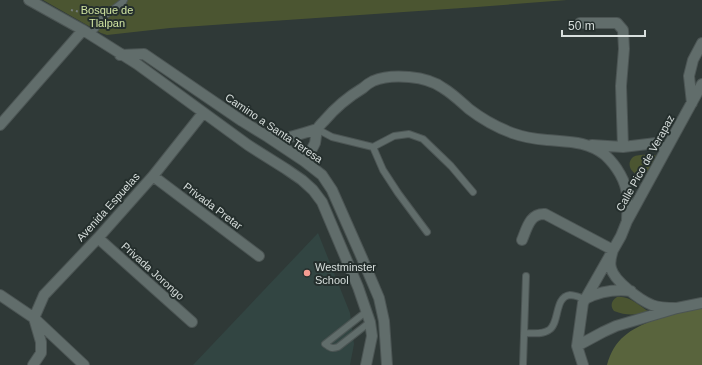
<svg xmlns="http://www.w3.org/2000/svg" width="702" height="365" font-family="Arial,sans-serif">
  <rect width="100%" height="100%" fill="#2f3937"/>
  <path fill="#324542" d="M318 233 350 313 354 344 350 365H193Z"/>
  <path fill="#4b5531" d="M43 0H567L477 7 170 28 107 35 101 33Z
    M655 155 656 156C653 161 651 169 647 172 637 181 623 166 633 157 638 154 649 155 655 155Z
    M617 297C628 295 640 306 649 312 637 315 626 316 614 311 610 306 611 301 617 297Z"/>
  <path fill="#59643d" d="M702 308V365H607C614 339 630 329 654 320 662 317 670 313 677 312 685 310 694 309 702 308Z"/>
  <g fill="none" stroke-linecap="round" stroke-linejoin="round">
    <g stroke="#4c5554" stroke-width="8">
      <path id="lane" d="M95 29 103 17 123 2 124 0
        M317 129 332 137 373 147 383 170 398 193 427 232
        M373 147 394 136 409 134 423 139 451 166 473 192
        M367 311 325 344C330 348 332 349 338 347L370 322
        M524 333C531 333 542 335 549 330 560 323 554 297 570 295 575 295 581 298 585 299
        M523 365 526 276"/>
    </g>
    <g stroke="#4c5554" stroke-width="12">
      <path id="street" d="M29 0 83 30 137 64 248 145 286 169 302 180 313 190 322 202 358 287 370 322 372 336 366 365
        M580 23H617L623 30 624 49 621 86 623 147
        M120 55 144 54 242 121 268 137 304 161 322 175 332 190 362 258 379 298 384 321 387 365
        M692 103 689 76 693 60 702 43
        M0 125 83 30
        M268 137H290L304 133 317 129
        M592 145 623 147 656 143 666 149
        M304 161C308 155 312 150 315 143 316 138 316 132 318 128 319 126 322 123 324 121 335 108 348 97 363 88 366 85 369 83 373 81 392 73 427 76 443 88 453 94 461 102 469 109 482 119 496 127 512 133 523 137 535 139 547 140 569 142 587 141 605 155 616 165 627 182 627 197 628 205 627 213 627 221
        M153 176 259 256
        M98 238 192 322
        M522 240C527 228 530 213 545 214L613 250C611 256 609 262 611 268 614 281 640 300 652 305 660 308 668 308 677 308
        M0 295 34 318 84 365
        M585 299C601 291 615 289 631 291
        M577 346 603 332 616 326 677 308 702 303
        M33 365 41 353V342L34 318 44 295 98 238 153 176 203 113
        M583 365 577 346 583 303 621 236 627 221 702 84"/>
    </g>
    <path stroke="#747c7a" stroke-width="2" stroke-dasharray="2 3" stroke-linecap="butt" d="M71 10 94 15"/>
    <use href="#lane" stroke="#616d6b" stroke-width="6"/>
    <use href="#street" stroke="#616d6b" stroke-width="10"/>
  </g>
  <circle fill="#f59c91" stroke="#252f2d" stroke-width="1.5" cx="307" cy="273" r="4"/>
  <g text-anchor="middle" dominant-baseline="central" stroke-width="4" stroke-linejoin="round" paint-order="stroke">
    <g font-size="11" fill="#d0e4a1" stroke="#252f2d">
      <text x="107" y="10">Bosque de<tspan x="107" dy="13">Tlalpan</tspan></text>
    </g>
    <g font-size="11" fill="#d8dfdd" stroke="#252f2d">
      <text transform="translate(274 128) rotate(34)">Camino a Santa Teresa</text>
      <text transform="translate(645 163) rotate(-61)">Calle Pico de Verapaz</text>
      <text transform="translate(213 206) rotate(37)">Privada Pretar</text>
      <text transform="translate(108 207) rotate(-48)">Avenida Espuelas</text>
      <text transform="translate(153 271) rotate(42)">Privada Jorongo</text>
    </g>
    <g font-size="11" fill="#d8dfdd" stroke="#252f2d" text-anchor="start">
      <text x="315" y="267">Westminster<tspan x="315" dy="13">School</tspan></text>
    </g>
  </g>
  <path d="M562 30v6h83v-6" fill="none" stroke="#d8dfdd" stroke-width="2"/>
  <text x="568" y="30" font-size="12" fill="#d8dfdd" stroke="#252f2d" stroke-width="3" paint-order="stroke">50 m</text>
</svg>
